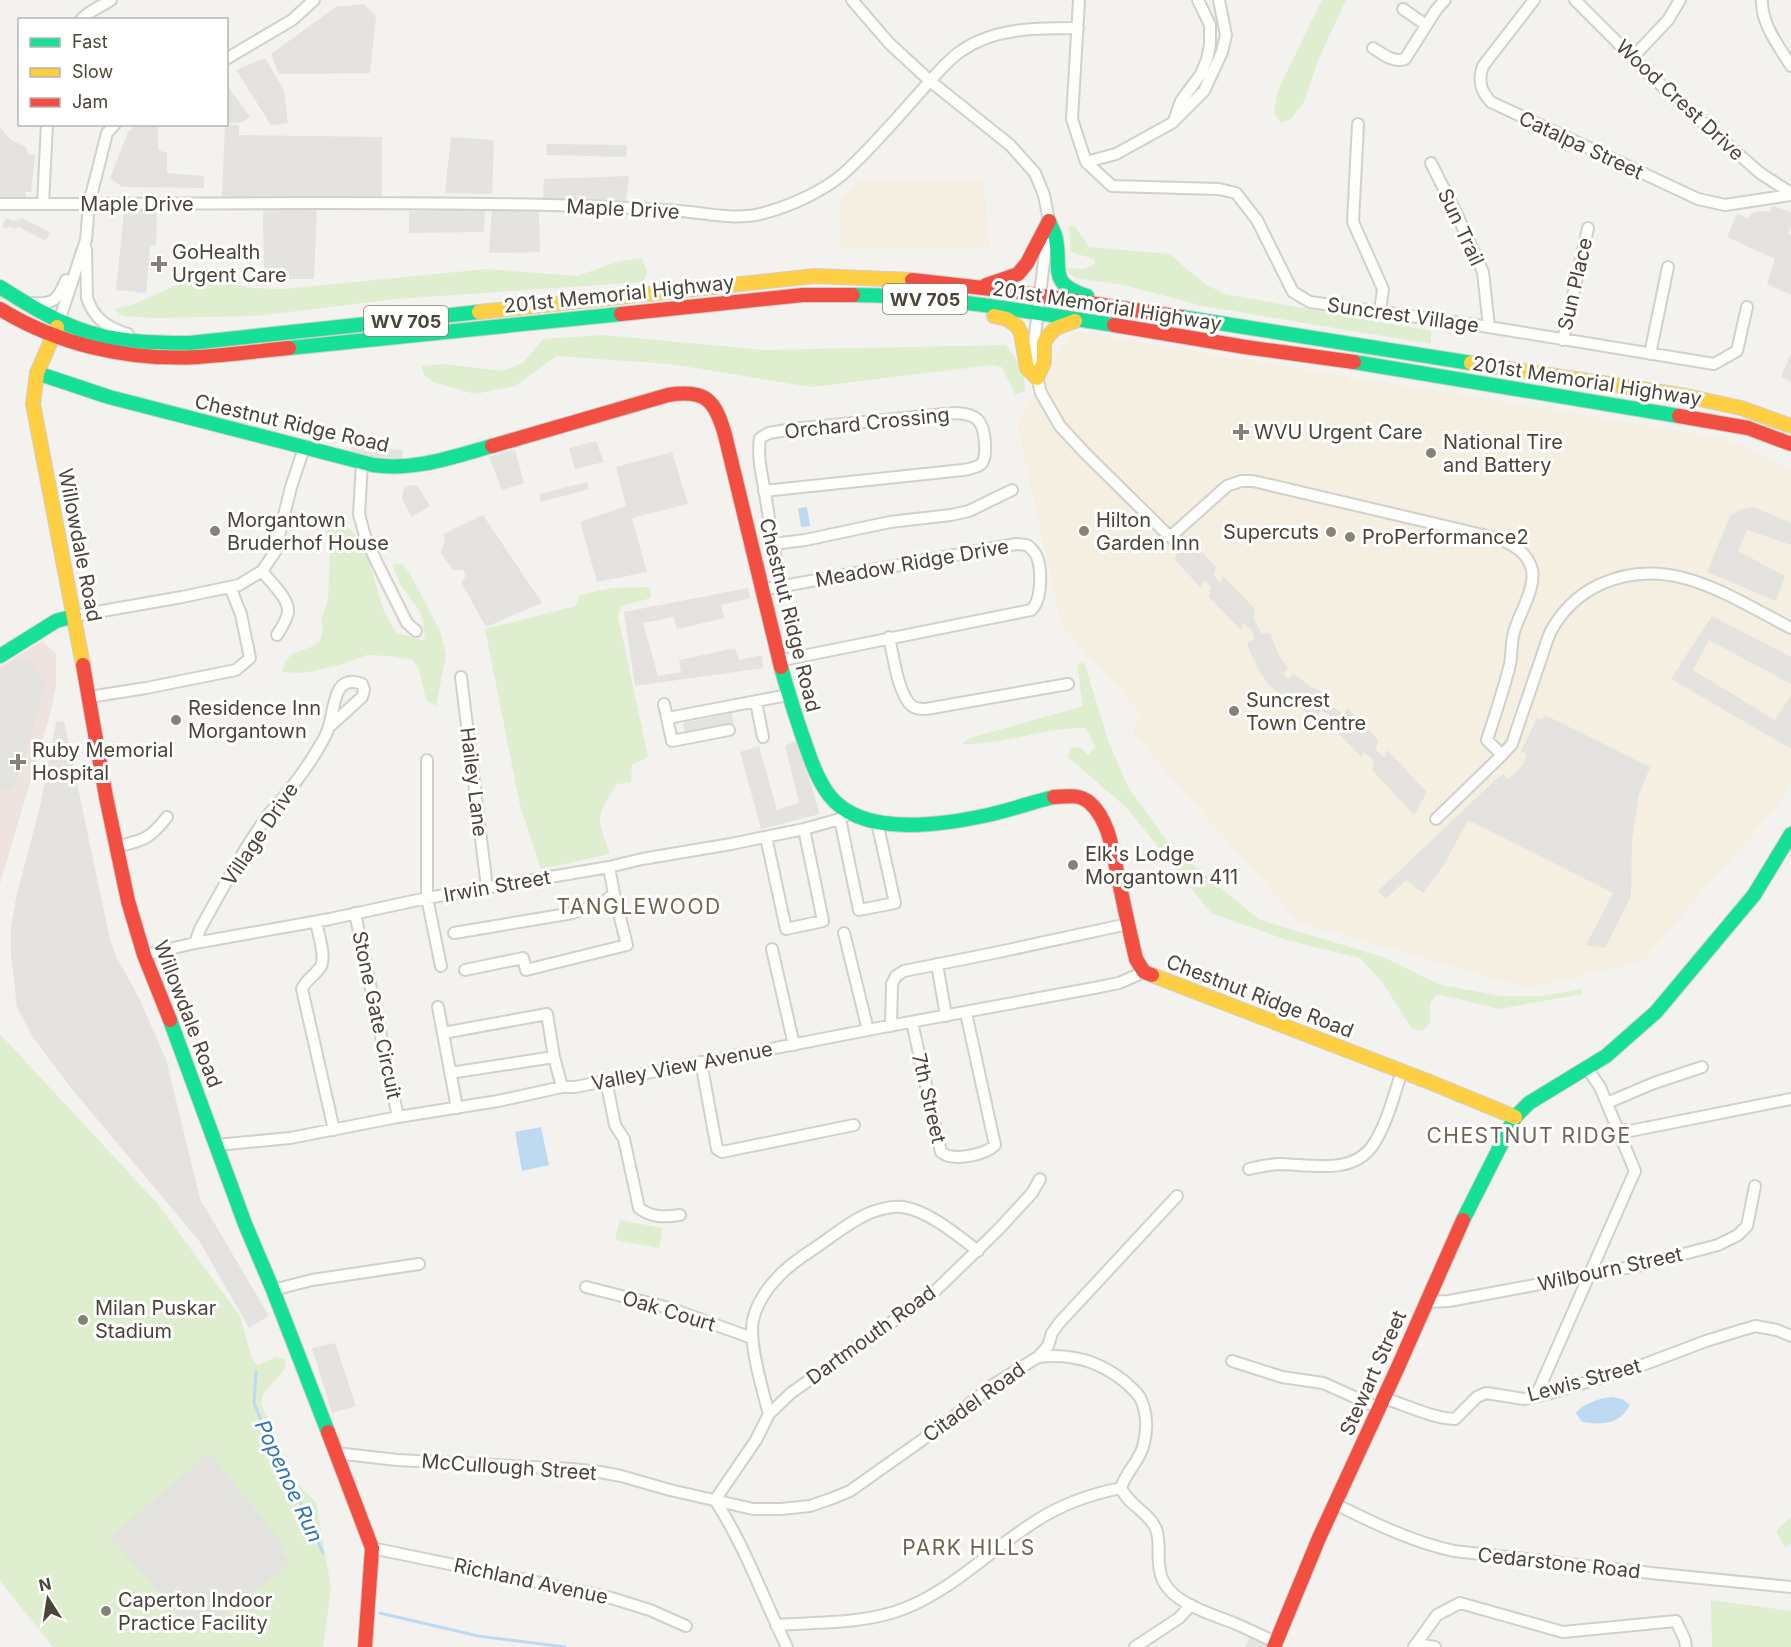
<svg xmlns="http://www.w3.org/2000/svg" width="1791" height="1647" font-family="Inter,sans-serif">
  <rect width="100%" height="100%" fill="#f3f2ee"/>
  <path fill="#f5efe1" d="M861 179H983L990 249H841L839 200Z
    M1071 331 1724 438 1791 470V783L1776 807 1642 962 1527 988 1300 923 1133 734 1140 713 1061 624 1017 423Z"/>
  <path fill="#eee3df" d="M42 641 56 654V686L51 711 0 884V667Z"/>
  <path fill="#deeece" d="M1322 0H1346L1319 58 1304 102 1291 119 1281 123 1274 113 1278 90Z
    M1074 225 1089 247 1169 254 1204 283 1224 294 1431 331V344L1203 306 1124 285 1075 278 1065 268 1084 269 1095 264 1094 259 1071 252 1069 227Z
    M642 258 647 272 643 282 396 299 256 316 154 318 122 316 114 309 134 304 186 281 208 278 251 288 283 289 487 269 577 276 620 261Z
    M603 335 764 350 1006 345 1023 370 1025 391 1015 394 1002 367 992 365 812 387 670 364 556 356 515 386 475 394 433 382 424 375 422 366 444 364 502 371 523 363 543 339Z
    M342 523C368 541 371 571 380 599 383 611 390 623 397 633L425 641 423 621 419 610 400 584 392 564H402L409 572 440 631 446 655 436 706 426 700 419 669 413 660 389 656 367 655 340 665 303 673 282 672 285 662 292 654 311 647 320 641 323 630 321 620 328 600 330 555 325 532 332 524Z
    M650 587 651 598 621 606 618 616 648 757 632 765 631 782 617 784C595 819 596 815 610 854L541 869 520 805 485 629 576 606 579 595 613 588Z
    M1084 662 1109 743 1128 787 1172 848 1260 920 1383 957 1440 985 1501 996H1541L1582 989V994L1500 1009 1437 994 1430 1003V1023L1422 1031 1412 1029 1382 982 1360 958 1287 940 1211 913 1127 808 1068 757 1071 747 1081 748 1088 755 1095 747 1086 728C1044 727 1004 745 962 744L970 738 1083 706 1077 665Z
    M0 1034 157 1203 240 1316 252 1359 258 1365 276 1357 286 1360 284 1370 263 1394 261 1404 295 1481 316 1502 331 1588 323 1647H53L0 1581Z
    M620 1220 663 1228 659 1248 615 1240Z
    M1791 1517V1544L1785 1548 1776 1531Z
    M1711 1600 1791 1611V1647H1712Z"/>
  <path fill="#e5e3df" d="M364 4 376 16 370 73 279 74 271 54 336 7Z
    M265 58 284 90 288 123 271 125 236 70Z
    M227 85 250 117 243 122 227 124Z
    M136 125H158V150L167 153V173L204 176V188L122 187 110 178 128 132Z
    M225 125H239V135L382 137V196H222Z
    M0 127 11 140 26 147 28 154 35 155 31 192H25L26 198H0Z
    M451 137 494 140 492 194 445 193Z
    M547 144 627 145 626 157 546 155Z
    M629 176 626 200 543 199 544 179Z
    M1772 206 1791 212V226L1788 233 1791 235V295L1767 284 1775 259 1727 237 1737 214 1748 218 1752 213 1760 211 1770 212Z
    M317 207 314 279H264L263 209Z
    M148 209 157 210 156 246 150 245 146 293 116 290 124 212 132 213Z
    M485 209 484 232 409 233V211Z
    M492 209H539L540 252 489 253Z
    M6 218 13 221 22 218 50 232 46 241 19 227 16 229 9 226 7 229 2 226Z
    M1790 354 1791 355V382L1781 377Z
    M596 441 604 462 575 469 569 448Z
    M352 446 403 450 402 463 351 457Z
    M515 450 524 483 502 490 489 457Z
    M672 452 688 504 632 518 647 572 597 582 580 522 626 506 616 467Z
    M587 482 589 489 541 502 539 494Z
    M410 485H417L430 506 411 517 402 498 404 488Z
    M1753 507 1791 523V545L1747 530 1738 551 1785 576 1776 601 1707 572 1730 516 1741 509Z
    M483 515 542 603 486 627 461 582 466 576 463 570H453L441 553 445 540 443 534Z
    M1190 539 1216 567 1214 576 1221 583 1223 576 1255 609 1253 618 1262 634 1270 633 1278 653 1288 669 1283 674 1288 679 1294 674 1311 687 1327 694 1326 702 1343 714 1346 711 1347 707 1378 740 1376 749 1383 757 1385 756 1386 749 1427 792 1414 815 1372 770 1374 761 1364 752 1361 757 1330 725 1332 716 1321 710 1316 717 1292 705 1270 686 1261 674 1250 652 1247 642 1254 640 1252 631 1244 623 1241 630 1209 597 1211 587 1204 580 1201 588 1175 560 1177 552 1188 547Z
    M748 588 750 598 721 605 725 618 677 629 674 617 643 623 658 676 681 672 679 660 735 648 739 660 762 655 763 668 635 686 624 612Z
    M1712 616 1791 657V684L1709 640 1693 670 1775 720 1791 695V749L1671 679Z
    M22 659 29 662 46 684 16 783 12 788 7 790 0 789V670L13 661Z
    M732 713 734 726 685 733 683 723Z
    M1545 715 1650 767 1639 795 1632 840 1631 896 1605 948 1586 945 1613 893 1468 820 1444 865 1423 893 1406 880 1386 899 1378 891 1494 781 1503 774 1508 779 1523 765 1527 754 1521 751 1537 718 1542 720Z
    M64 721 110 940 117 958 138 996 166 1059 200 1199 269 1316 249 1328 200 1242 72 1089 34 1039 17 1007 11 955V926L16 898 41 802 56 722Z
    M797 740 820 814 761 829 740 752 759 746 777 810 799 803 785 746Z
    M335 1343 356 1406 332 1413 312 1348Z
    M209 1453 286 1547 281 1552 290 1562 278 1574 195 1634 110 1537Z
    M1251 1635 1268 1643 1266 1647H1245Z"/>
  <path fill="#bed9f2" d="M807 507 810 526 801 527 798 508Z
    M541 1127 549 1165 522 1171 515 1132Z
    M1612 1397 1622 1399 1630 1405C1619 1425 1603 1425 1582 1422L1576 1413C1583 1403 1601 1398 1612 1397Z"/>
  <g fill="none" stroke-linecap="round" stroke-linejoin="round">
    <path stroke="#bed9f2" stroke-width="3" d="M256 1372 254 1403 287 1487 305 1509 323 1553
      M380 1613 478 1636 565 1647"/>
    <g stroke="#d1d0cb" stroke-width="14">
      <path id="street" d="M852 0 889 43 930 81C940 70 949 59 961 51 995 27 1039 28 1078 28
        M1079 0 1072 119 1086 162 1112 186 1219 189 1236 193 1257 220 1293 292 1310 302 1489 327 1714 364 1737 351 1747 307
        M1534 0 1483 66C1478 80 1480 91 1491 102L1698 199 1725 205 1791 195
        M1575 0 1651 76 1710 129 1760 173 1791 193
        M1762 0C1761 24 1779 46 1791 66
        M1403 9 1426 25
        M81 20C88 11 101 7 111 0
        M1373 48C1383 54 1393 63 1405 59L1436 10 1445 0
        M1632 58 1668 20 1680 0
        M226 59 292 20 314 0
        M1175 118 1181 101 1201 74 1207 59 1210 45V25L1198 0
        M1358 124 1353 222 1383 289 1380 312
        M1086 162 1116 154 1172 123 1204 91 1222 52 1226 35 1219 0
        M1431 163 1458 217 1483 272 1489 327
        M0 204C184 204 368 201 552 205 595 206 638 208 680 211 709 213 735 221 764 213 790 206 822 192 843 174 874 146 902 112 930 81L1010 145 1035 173 1044 195 1049 221 1033 351 1036 372 1041 393 1060 426 1084 452 1170 537 1227 486 1241 481H1253L1500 539C1515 546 1528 553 1532 570 1536 588 1519 614 1514 632 1511 642 1512 653 1510 664 1504 689 1495 715 1487 740L1502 755 1436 819
        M43 204 47 124
        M86 249 87 298C94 319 108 328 128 334
        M31 303C53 305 58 300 66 280
        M59 321 86 240 89 204 107 133 115 124
        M1563 340 1588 228
        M1650 354 1668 267
        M362 463 359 514 365 536 377 563 407 623 416 631
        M764 491 963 470C968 469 977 468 981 464 988 458 985 430 980 423 975 414 964 414 955 413L793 429 769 433 760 438C757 456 762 475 765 493 770 524 774 555 781 585
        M773 544 805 540 890 522 951 515 969 511 1012 490
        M262 571C270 582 289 598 288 612 287 620 281 628 277 635
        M761 590 1016 544 1027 545C1031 548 1035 552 1037 557 1042 570 1042 601 1031 610L778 661
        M74 616 182 597 239 585 262 571 275 552 291 487 304 448
        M889 637C893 654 898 695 912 706 916 709 920 709 926 709L1068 684
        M461 677 487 887
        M89 697 146 688 236 670 250 658 241 614 230 587
        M756 702 763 737
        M664 704 672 741 729 730
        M668 718 788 695
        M1502 755 1512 744C1520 719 1529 695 1537 670 1542 658 1545 643 1551 631 1561 612 1579 594 1599 585 1669 552 1730 597 1791 628
        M427 760V898L441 966
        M840 819 859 910 895 903 877 822
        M766 837 786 929 823 921 804 829
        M116 847C143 840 149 840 167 817
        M355 913 398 1117
        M316 922C318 933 326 956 321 966 316 975 306 979 302 989L334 1130
        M454 933 573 913 602 903 614 894 609 867
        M844 933 868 1030
        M195 943 200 929C222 890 243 849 269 814 275 806 282 800 287 793 299 778 310 763 319 747 323 741 327 733 329 726 335 708 333 673 362 684L364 690 362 697 329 727
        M772 949 794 1045
        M144 955 195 943 330 919 427 898 609 867 642 859 731 844 804 829 840 819 849 813
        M937 964 946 1016
        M465 970 523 958 526 970 627 945 614 894
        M438 1007 457 1108
        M912 1022 941 1152C952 1162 985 1155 995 1145L966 1013
        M891 1026 892 984 896 976 904 971 994 953 1128 924
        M443 1033 547 1014 554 1057 562 1087
        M701 1062 717 1149 722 1152 854 1125
        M450 1073 554 1057
        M606 1080 615 1125 624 1139 639 1208C652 1218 665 1217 680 1215
        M1607 1103 1654 1083 1702 1067
        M1617 1129 1630 1131 1791 1099
        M216 1145 290 1138 398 1117 498 1101 562 1087H575L878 1028 1094 988 1119 983 1144 972
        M1249 1169C1258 1167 1268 1165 1277 1164 1309 1164 1352 1176 1373 1145 1387 1124 1394 1095 1402 1071
        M586 1287 669 1308 752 1338
        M273 1290 312 1280 419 1264
        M1427 1302 1449 1301 1642 1265 1718 1245 1738 1235 1747 1226 1755 1186
        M1038 1357C1069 1353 1099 1361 1124 1381 1130 1387 1140 1394 1142 1402 1147 1415 1147 1430 1144 1443 1141 1460 1126 1471 1121 1488 1128 1505 1148 1511 1156 1529 1162 1545 1155 1562 1162 1578 1171 1603 1211 1614 1234 1623 1248 1629 1262 1636 1275 1642
        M1232 1361 1282 1377 1323 1383 1379 1408
        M1536 1396 1635 1171 1600 1087 1587 1068
        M1384 1398C1406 1405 1431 1418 1455 1419L1477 1397 1486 1393 1524 1399 1547 1394 1640 1366 1706 1341 1755 1326 1777 1330 1791 1336
        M769 1414C763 1392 748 1341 753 1320 756 1305 767 1288 778 1277 789 1265 804 1255 818 1246 835 1234 852 1220 872 1212 881 1209 893 1206 903 1207 929 1211 957 1235 978 1251
        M336 1453 397 1460 573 1469 600 1472 621 1476 670 1490 753 1509H781L810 1506 833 1498 850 1491 939 1428 993 1385 1038 1357 1048 1346 1052 1333 1060 1322 1177 1196
        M715 1500 756 1440 769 1414 791 1393 933 1293 998 1230 1032 1193 1040 1179
        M715 1500C745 1546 763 1598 787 1647
        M1335 1504C1374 1523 1412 1542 1454 1551L1660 1574 1791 1587
        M372 1548 608 1597 650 1610 686 1626
        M776 1625C816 1622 865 1624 903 1609 953 1590 991 1549 1036 1521 1062 1504 1091 1494 1121 1488
        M1416 1644 1435 1647
        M1135 1647 1179 1618 1191 1605
        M1414 1647 1437 1615 1460 1603 1563 1632 1676 1621 1685 1640 1686 1647"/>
    </g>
    <g stroke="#d2d0c5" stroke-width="16">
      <path id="fast" d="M1049 221C1051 227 1055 233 1056 239 1062 270 1047 283 1087 296
        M0 287C25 303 51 319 79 329 114 342 153 343 190 343L479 312
        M853 295C941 295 1028 312 1114 325
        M1181 317 1471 363
        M289 348 621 314
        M1354 362 1679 416
        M37 373 109 397 373 465C415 471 453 457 492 446
        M0 656 56 621 74 616
        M781 667C787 689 794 711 801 732 809 754 815 776 829 795 862 838 942 825 988 815 1011 810 1032 802 1054 797
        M170 1020 245 1224 273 1290 328 1432
        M1463 1220 1515 1117 1529 1103 1606 1056 1656 1012 1754 895 1791 834"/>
    </g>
    <g stroke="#d2d0c5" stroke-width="16">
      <path id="slow" d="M479 312 815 276 912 280
        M994 316 1007 319 1017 326 1021 333 1027 368 1037 378 1044 362V343L1048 336 1056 328 1075 321
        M57 327 37 373 33 404 83 665
        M1471 363 1686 396 1741 408 1791 426
        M1152 975 1427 1081 1515 1117"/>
    </g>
    <g stroke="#d2d0c5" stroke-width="16">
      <path id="jam" d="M912 280 1010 291 1181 317
        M986 285 1018 274 1027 263 1049 221
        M0 309C59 345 129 361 198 357 228 355 259 351 289 348
        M621 314 803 295H853
        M1114 325 1245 347 1354 362
        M1679 416 1748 428 1791 444
        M492 446 668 395C706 389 715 400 725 435L781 667
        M83 665 106 797 128 901 144 955 170 1020
        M1054 797C1067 796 1080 794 1090 803 1111 822 1113 856 1119 881 1124 907 1130 933 1136 959L1144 972 1152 975
        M328 1432 372 1548 365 1647
        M1274 1647 1319 1538 1398 1367 1463 1220"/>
    </g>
    <use href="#street" stroke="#fdfdfc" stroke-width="10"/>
    <use href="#fast" stroke="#16e098" stroke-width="14"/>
    <use href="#slow" stroke="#ffcf43" stroke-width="14"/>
    <use href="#jam" stroke="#f24e42" stroke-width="14"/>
  </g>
  <g fill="#868278" stroke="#fff" stroke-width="2">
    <path d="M156 255h6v6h6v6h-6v6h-6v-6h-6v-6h6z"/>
    <path d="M1238 423h6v6h6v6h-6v6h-6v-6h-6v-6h6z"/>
    <circle cx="1431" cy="453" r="6"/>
    <circle cx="215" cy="531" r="6"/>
    <circle cx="1084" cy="531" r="6"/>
    <circle cx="1331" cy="532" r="6"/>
    <circle cx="1350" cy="537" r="6"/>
    <circle cx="1234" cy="711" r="6"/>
    <circle cx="176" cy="720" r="6"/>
    <path d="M15 753h6v6h6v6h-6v6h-6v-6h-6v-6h6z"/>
    <circle cx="1073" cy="865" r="6"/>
    <circle cx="83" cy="1320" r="6"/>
    <circle cx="106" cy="1611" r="6"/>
  </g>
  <g text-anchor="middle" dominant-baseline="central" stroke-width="6" stroke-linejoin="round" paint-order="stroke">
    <g fill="#fff" stroke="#817d74" stroke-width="1.5">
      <rect x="883" y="284" width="84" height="30" rx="4.5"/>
      <rect x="364" y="306" width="84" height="30" rx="4.5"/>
    </g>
    <g font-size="18" font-weight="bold" fill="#4b4538">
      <text x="925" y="299">WV 705</text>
      <text x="406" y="321">WV 705</text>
    </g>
    <g font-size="20" fill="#4b4538" stroke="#fff">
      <text transform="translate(1680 100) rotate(43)">Wood Crest Drive</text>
      <text transform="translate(1581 145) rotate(25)">Catalpa Street</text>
      <text x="137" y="204">Maple Drive</text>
      <text transform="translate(623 209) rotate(3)">Maple Drive</text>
      <text transform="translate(1461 227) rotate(65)">Sun Trail</text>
      <text transform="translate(1575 284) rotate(-77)">Sun Place</text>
      <text transform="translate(619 294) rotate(-6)">201st Memorial Highway</text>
      <text transform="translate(1107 306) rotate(9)">201st Memorial Highway</text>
      <text transform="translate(1403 315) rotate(8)">Suncrest Village</text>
      <text transform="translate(1587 381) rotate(9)">201st Memorial Highway</text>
      <text transform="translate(292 423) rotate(13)">Chestnut Ridge Road</text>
      <text transform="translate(867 423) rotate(-6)">Orchard Crossing</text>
      <text transform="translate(80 545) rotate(79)">Willowdale Road</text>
      <text transform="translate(912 563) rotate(-10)">Meadow Ridge Drive</text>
      <text transform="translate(790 615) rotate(76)">Chestnut Ridge Road</text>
      <text transform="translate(474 782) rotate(83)">Hailey Lane</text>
      <text transform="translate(260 834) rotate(-56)">Village Drive</text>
      <text transform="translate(497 886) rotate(-10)">Irwin Street</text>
      <text transform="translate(1260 996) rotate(21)">Chestnut Ridge Road</text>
      <text transform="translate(188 1014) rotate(69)">Willowdale Road</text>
      <text transform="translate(377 1015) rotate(78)">Stone Gate Circuit</text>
      <text transform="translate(682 1066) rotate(-11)">Valley View Avenue</text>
      <text transform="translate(929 1098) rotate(77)">7th Street</text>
      <text transform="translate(1610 1269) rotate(-12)">Wilbourn Street</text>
      <text transform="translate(669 1311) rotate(17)">Oak Court</text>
      <text transform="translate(871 1335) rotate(-36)">Dartmouth Road</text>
      <text transform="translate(1373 1373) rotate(-66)">Stewart Street</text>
      <text transform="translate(1584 1380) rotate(-15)">Lewis Street</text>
      <text transform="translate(974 1402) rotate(-36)">Citadel Road</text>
      <text transform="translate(509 1467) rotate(4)">McCullough Street</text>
      <text transform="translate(1559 1563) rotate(6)">Cedarstone Road</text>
      <text transform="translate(531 1581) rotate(12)">Richland Avenue</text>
    </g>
    <g font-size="20" fill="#4b4538" stroke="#fff" text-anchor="start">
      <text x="172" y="252">GoHealth<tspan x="172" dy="23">Urgent Care</tspan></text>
      <text x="1254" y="432">WVU Urgent Care</text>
      <text x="1443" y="442">National Tire<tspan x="1443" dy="23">and Battery</tspan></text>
      <text x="227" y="520">Morgantown<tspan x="227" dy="23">Bruderhof House</tspan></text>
      <text x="1096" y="520">Hilton<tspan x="1096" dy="23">Garden Inn</tspan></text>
      <text x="1319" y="532" text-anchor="end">Supercuts</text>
      <text x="1362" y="537">ProPerformance2</text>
      <text x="1246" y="700">Suncrest<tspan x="1246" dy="23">Town Centre</tspan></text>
      <text x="188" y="708">Residence Inn<tspan x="188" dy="23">Morgantown</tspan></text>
      <text x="32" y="750">Ruby Memorial<tspan x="32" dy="23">Hospital</tspan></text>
      <text x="1085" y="854">Elk's Lodge<tspan x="1085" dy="23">Morgantown 411</tspan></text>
      <text x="95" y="1308">Milan Puskar<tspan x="95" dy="23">Stadium</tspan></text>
      <text x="118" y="1600">Caperton Indoor<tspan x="118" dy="23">Practice Facility</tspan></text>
    </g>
    <g font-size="21" letter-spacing="1.5" fill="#6e644f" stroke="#fff">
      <text x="639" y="906">TANGLEWOOD</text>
      <text x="1529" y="1135">CHESTNUT RIDGE</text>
      <text x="969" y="1547">PARK HILLS</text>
    </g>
    <g font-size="21" font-style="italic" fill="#2e74ba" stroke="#fff">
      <text transform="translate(289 1481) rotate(65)">Popenoe Run</text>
    </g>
  </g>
  <rect x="18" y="18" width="210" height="108" fill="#ffffff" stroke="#b7b5af" stroke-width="1.5"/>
  <rect x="30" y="38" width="30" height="9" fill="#16e098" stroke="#b7b5af" stroke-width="1.5"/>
  <text x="72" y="48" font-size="18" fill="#4b4538">Fast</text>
  <rect x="30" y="68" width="30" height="9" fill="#ffcf43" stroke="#b7b5af" stroke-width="1.5"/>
  <text x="72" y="78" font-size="18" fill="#4b4538">Slow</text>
  <rect x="30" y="98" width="30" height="9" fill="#f24e42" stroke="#b7b5af" stroke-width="1.5"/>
  <text x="72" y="108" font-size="18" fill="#4b4538">Jam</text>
  <g transform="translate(48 1599) rotate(348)" stroke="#ffffff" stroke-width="4.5" paint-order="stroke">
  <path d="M0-4.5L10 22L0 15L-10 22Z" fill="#4b4538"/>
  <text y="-9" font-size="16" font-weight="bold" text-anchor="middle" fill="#4b4538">N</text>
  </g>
</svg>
